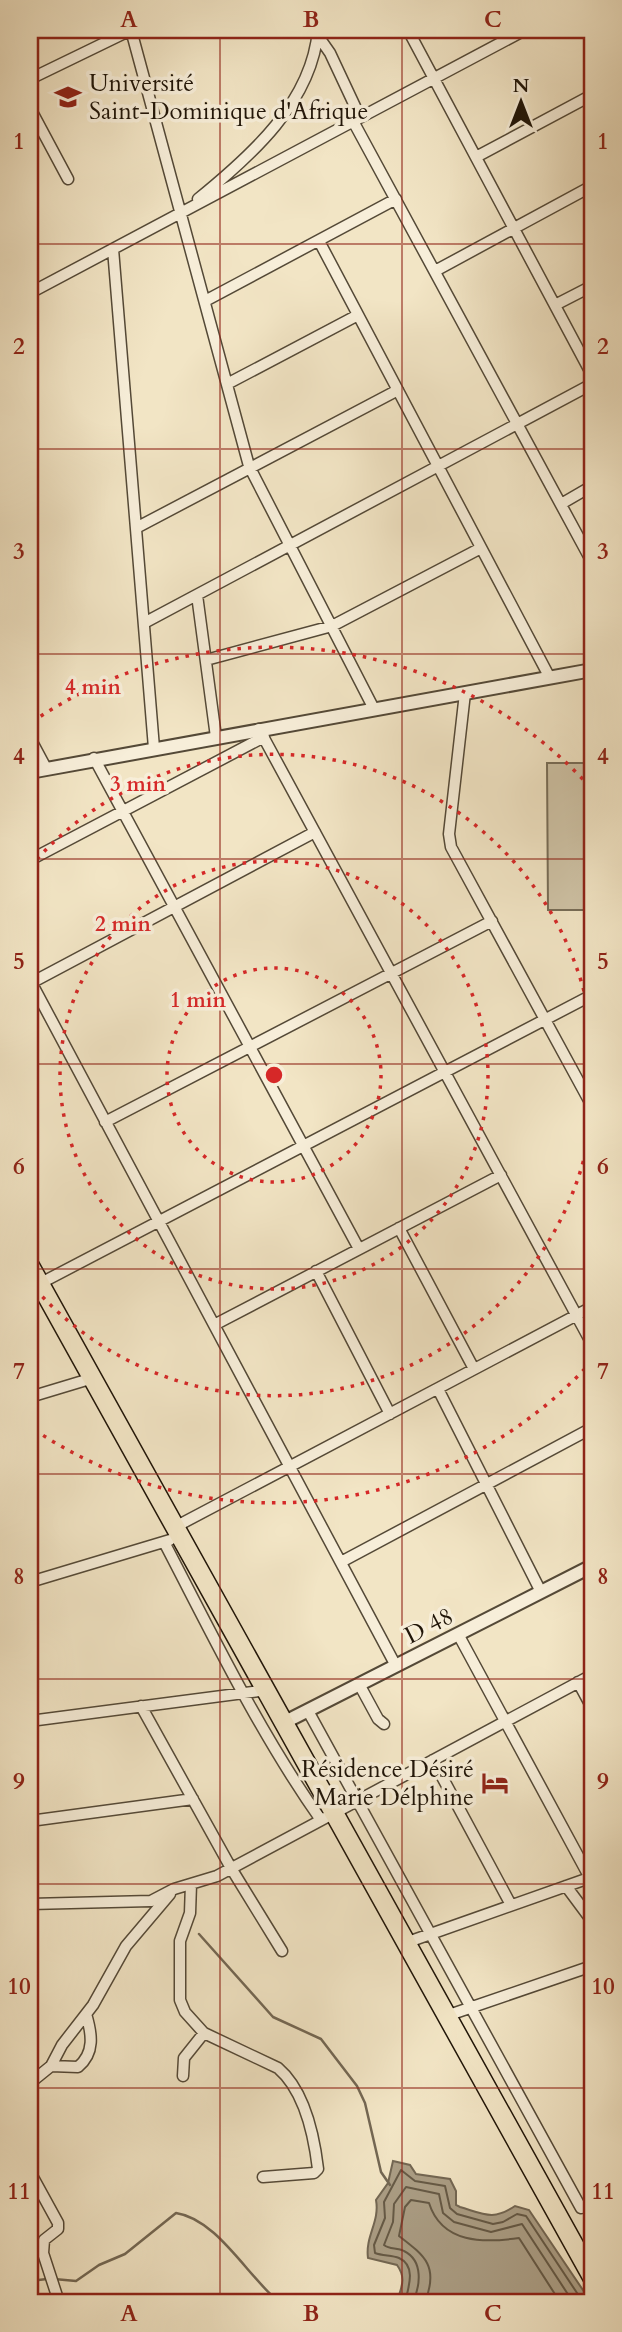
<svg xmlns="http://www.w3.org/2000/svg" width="622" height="2332" font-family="Cardo,serif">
  <rect width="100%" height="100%" fill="#f2e5c5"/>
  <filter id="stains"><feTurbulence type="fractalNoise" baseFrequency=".00286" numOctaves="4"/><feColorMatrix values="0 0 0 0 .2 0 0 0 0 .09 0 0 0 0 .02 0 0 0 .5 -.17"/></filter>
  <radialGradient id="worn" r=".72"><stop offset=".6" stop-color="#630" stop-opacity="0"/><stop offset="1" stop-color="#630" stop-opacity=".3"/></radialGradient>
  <path fill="#cec2a5" stroke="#776c56" stroke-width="2" d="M547 763H592V910H548Z"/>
  <path fill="#ab9e85" stroke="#736753" stroke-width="2" d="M393 2161 410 2165 416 2174 450 2179 456 2191V2205L460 2207C484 2214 493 2221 515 2206L529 2210 591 2302H397C401 2287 407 2279 397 2265L368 2258C365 2236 380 2222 376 2200L388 2183Z"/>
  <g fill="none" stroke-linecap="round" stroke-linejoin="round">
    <path stroke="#665a46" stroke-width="2" d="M405 2302C408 2289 417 2266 399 2258 392 2255 383 2256 375 2253L374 2245 385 2218 384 2202 401 2170 415 2181 445 2186 450 2208 457 2214 493 2224 503 2222 517 2214 526 2216 583 2302
      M413 2302C420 2286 424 2261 404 2251 397 2247 390 2250 384 2245L393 2222 394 2204 406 2187 439 2194 443 2213 454 2222 491 2232 522 2224 573 2302
      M425 2302C439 2266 425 2256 399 2236L405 2207 411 2200 429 2203C442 2244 484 2243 519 2238L560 2302"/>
    <path stroke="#736753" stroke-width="2.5" d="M199 1934 273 2017 321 2039 357 2086 365 2103 381 2172 390 2185
      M54 2279 76 2281 99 2265 125 2254 176 2213C217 2219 248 2277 279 2302
      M30 2281 47 2279"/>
    <g stroke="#544937" stroke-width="13">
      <path id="minor" d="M131 30 249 466 374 709
        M408 30 592 375
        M316 33 330 53 360 117
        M30 79 131 30
        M30 108 68 179
        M353 121 592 562
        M476 157 592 95
        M198 199C251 156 312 102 318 30
        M319 241 550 678
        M113 249 154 748
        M435 271 592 186
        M30 293 525 30
        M205 301 396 199
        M555 305 592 286
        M227 384 358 315
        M561 504 592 486
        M136 528 398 390
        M197 595 216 737
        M144 623 592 384
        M206 660 332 626 481 548
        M465 693 449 834 451 847 592 1106
        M259 729 592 1344
        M30 738 46 768
        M94 758 359 1249
        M30 860 264 737
        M30 980 396 1666
        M31 983 315 832
        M105 1122 492 921
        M399 1228 474 1369
        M316 1271 390 1414
        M39 1284 592 995
        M214 1325 501 1175
        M438 1389 541 1592
        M30 1397 93 1378
        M175 1527 592 1307
        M164 1542C213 1636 260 1734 321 1820
        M341 1562 592 1428
        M30 1582 170 1540
        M458 1634 590 1878
        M578 1682 592 1708
        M359 1684 378 1719 384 1724
        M141 1706 231 1868 282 1951
        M308 1711 581 2208
        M30 1721 267 1690
        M433 1760 511 1905
        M30 1821 193 1799
        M191 1884 190 1913 180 1941V2000L185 2012 204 2033 278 2068C305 2091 314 2135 318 2169L314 2173 263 2177
        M566 1886 592 1921
        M30 1904 151 1901 174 1889 217 1876 592 1675
        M408 1942 592 1877
        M449 2015 592 1966
        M51 2066 78 2067C95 2053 92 2034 86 2014
        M183 2076 184 2058 204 2033
        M30 2083 51 2066 62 2045 93 2005 126 1946 170 1894
        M30 2172 58 2223V2229L44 2240 43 2253 59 2302"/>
    </g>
    <g stroke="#544937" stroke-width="16">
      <path id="tertiary" d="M30 772 592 670
        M285 1722 592 1566"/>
    </g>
    <g stroke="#201508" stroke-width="21">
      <path id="trunk" d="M30 1266 592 2277"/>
    </g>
    <use href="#minor" stroke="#f7eed9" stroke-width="10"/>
    <use href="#tertiary" stroke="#f7eed9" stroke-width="12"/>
    <use href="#trunk" stroke="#f2e5c5" stroke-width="18"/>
  </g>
  <path fill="none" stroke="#8f2418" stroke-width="2" stroke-opacity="0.55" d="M220 30V2302M402 30V2302M30 244H592M30 449H592M30 654H592M30 859H592M30 1064H592M30 1269H592M30 1474H592M30 1679H592M30 1884H592M30 2088H592"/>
  <g fill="none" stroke="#d62828" stroke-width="3.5" stroke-dasharray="3.5 7">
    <circle cx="274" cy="1075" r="107"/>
    <circle cx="274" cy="1075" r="214"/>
    <path d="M592 1120A321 321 0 0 1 30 1283M30 867A321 321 0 0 1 592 1030"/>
    <path d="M592 1361A428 428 0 0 1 32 1428M32 722A428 428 0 0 1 592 789"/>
  </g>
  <defs>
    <g id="university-bare" transform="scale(2.1)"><path d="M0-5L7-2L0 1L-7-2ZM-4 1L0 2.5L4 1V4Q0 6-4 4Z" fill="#8f2418" stroke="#f7eed9" stroke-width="2.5" paint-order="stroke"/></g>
    <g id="hotel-bare" transform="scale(2.1)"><path d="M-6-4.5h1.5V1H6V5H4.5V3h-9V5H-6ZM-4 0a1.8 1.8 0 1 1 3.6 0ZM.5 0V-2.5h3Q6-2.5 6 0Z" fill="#8f2418" stroke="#f7eed9" stroke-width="2.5" paint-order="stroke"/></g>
  </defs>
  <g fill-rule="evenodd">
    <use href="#university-bare" x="68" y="97"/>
    <use href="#hotel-bare" x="495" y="1783"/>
  </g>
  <g text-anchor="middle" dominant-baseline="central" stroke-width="7" stroke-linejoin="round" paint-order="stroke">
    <g font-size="24" fill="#201508" stroke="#f7eed9" text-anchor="start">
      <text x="89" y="83">Université<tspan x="89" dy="28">Saint-Dominique d'Afrique</tspan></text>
      <text x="474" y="1769" text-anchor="end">Résidence Désiré<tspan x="474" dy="28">Marie Délphine</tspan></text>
    </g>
    <g font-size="24" fill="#201508" stroke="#f7eed9">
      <text transform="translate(429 1626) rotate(-27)">D 48</text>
    </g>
  </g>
  <circle cx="274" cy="1075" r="10" fill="#d62828" stroke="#f7eed9" stroke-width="3.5"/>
  <g font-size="21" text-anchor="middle" font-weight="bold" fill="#d62828" stroke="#f7eed9" stroke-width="7" stroke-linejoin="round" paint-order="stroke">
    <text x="93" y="694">4 min</text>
    <text x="138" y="791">3 min</text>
    <text x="123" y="931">2 min</text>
    <text x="198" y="1007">1 min</text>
  </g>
  <rect width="622" height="2332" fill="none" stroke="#f2e5c5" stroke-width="77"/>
  <g transform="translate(521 102)" stroke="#f7eed9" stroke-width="5" paint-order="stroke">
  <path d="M0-5L12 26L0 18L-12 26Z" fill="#201508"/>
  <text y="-10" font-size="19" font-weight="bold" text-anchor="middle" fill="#201508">N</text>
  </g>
  <rect x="38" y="38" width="546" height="2256" fill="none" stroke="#8f2418" stroke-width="2.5"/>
  <g font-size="23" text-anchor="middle" font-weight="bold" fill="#8f2418">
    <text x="129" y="27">A</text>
    <text x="311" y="27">B</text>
    <text x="493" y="27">C</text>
    <text x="19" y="149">1</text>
    <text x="603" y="149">1</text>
    <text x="19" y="354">2</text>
    <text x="603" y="354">2</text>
    <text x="19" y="559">3</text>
    <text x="603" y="559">3</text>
    <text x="19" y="764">4</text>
    <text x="603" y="764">4</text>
    <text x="19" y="969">5</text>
    <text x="603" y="969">5</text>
    <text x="19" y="1174">6</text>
    <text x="603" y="1174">6</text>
    <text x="19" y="1379">7</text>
    <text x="603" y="1379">7</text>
    <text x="19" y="1584">8</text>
    <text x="603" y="1584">8</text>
    <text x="19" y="1789">9</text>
    <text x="603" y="1789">9</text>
    <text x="19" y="1994">10</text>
    <text x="603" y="1994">10</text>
    <text x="19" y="2199">11</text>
    <text x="603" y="2199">11</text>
    <text x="129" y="2321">A</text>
    <text x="311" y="2321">B</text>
    <text x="493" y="2321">C</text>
  </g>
  <rect width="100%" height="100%" filter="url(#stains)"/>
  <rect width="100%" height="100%" fill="url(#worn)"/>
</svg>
